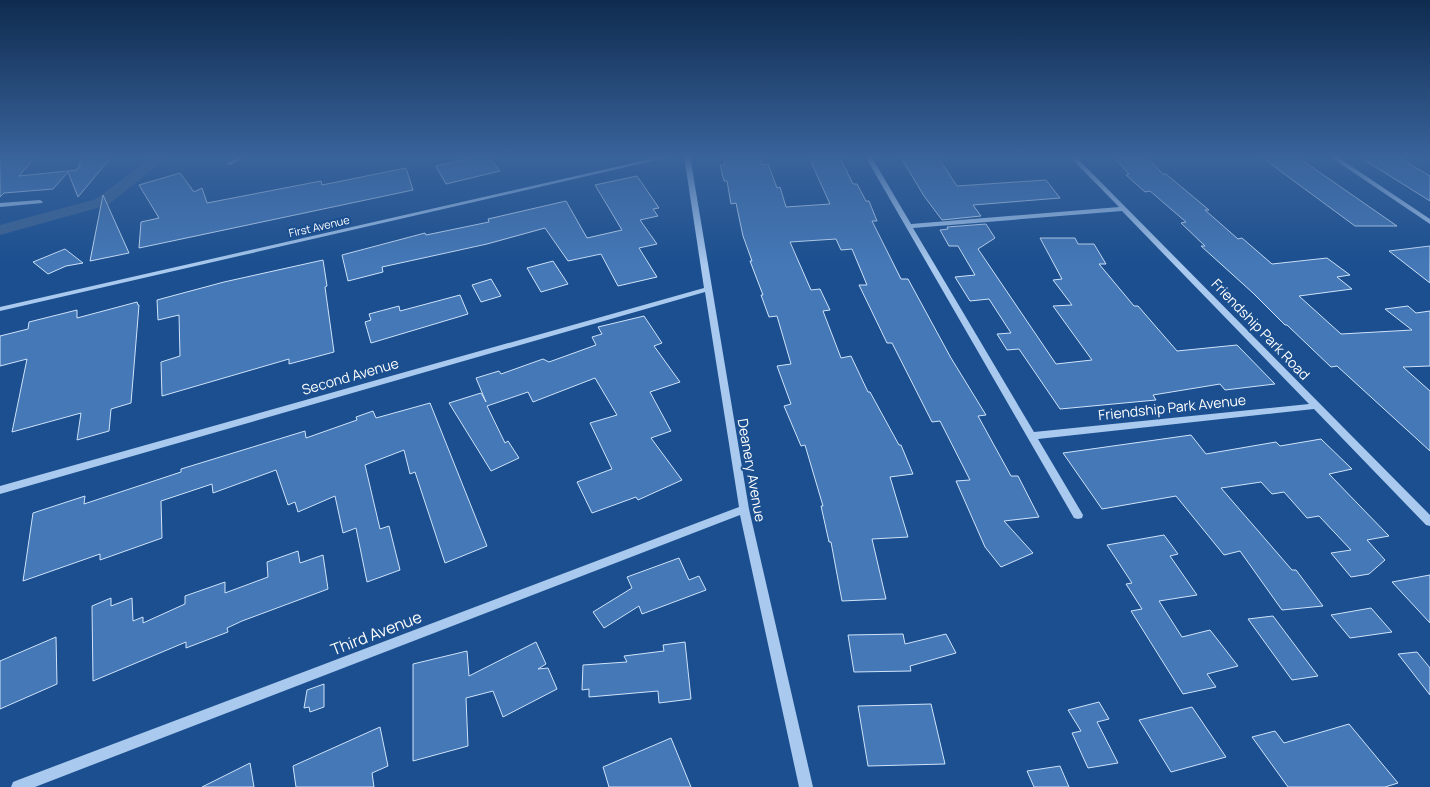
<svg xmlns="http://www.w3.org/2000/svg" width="1430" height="787" font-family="Manrope,sans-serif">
  <rect width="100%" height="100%" fill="#1b4f8f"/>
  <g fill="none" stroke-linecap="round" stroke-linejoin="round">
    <path fill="#3c6290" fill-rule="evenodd" d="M153 156H169L108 205 0 235V225L96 199Z"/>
  </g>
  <path fill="#4478b7" stroke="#cfe3fa" d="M0 156H36L19 176 77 170 83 157 112 156 78 197 68 172 53 189 4 193 0 197Z
    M482 156H488L500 171 446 184 436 166Z
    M724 156H760L762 165 768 164 777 188 780 187 786 207 830 204 811 162H814L811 156H839L853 184H857L866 201H869L877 221H872L901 279H908L951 358 986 415 978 416 1011 476H1018L1039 517 1004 521 1033 553 1001 567 985 547 956 481 970 480 940 421 932 422 892 343H887L859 285H867L852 249 841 250 836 239 790 242 811 290 820 289 830 310 823 311 841 358 851 356 868 392H870L899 445H901L913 474 890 477 908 537 872 539 886 599 842 601 831 542H829L821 506H823L805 445 801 446 784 406 791 404 777 366 791 364 777 316 769 317 761 295H763L750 261H752L743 236 736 203 731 204 727 181H724L720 165H725Z
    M900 156H937L957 186 1046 180 1060 198 973 205 981 216 942 220 924 196Z
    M1260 156H1296L1397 226H1355Z
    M1358 156H1396L1430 176V201Z
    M1147 158 1163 174H1166L1209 210H1205L1238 239 1242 238 1272 264 1327 258 1350 275 1337 277 1352 289 1299 296 1341 334 1412 330 1385 309 1408 306 1416 313 1430 311V366L1403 367 1430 391V451L1337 366 1331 367 1287 325H1285L1253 293 1201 246H1205L1181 223 1186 222 1150 191 1145 192 1126 175 1129 174 1115 159Z
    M406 168 413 190 139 248 141 222 159 218 139 185 180 173 194 192 202 188 207 203 321 181 322 185Z
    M637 176 659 208 653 209 658 216 640 220 657 244 639 248 657 277 618 286 601 254 568 261 545 228 487 244 382 267 383 272 348 281 342 255 425 233 426 235 489 222 488 219 566 201 587 238 622 230 595 185Z
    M103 195 129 253 90 261Z
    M986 224 995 238 978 249 1056 364 1092 360 1053 306 1072 305 1053 280 1062 279 1040 238H1075L1078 244H1094L1106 264H1099L1134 306H1138L1177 351 1237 345 1275 384 1225 390 1220 384 1153 395 1156 400 1060 409 1019 349 1007 350 997 334 1011 333 989 299 970 301 955 277 975 275 958 246H949L940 230 948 229 947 227Z
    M1430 246V283L1389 251Z
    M65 249 83 263 66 266 48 274 33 262Z
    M323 260 327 286 325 287 334 352 289 364V359L162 396 161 362 180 356 179 315 158 320 157 300 224 282Z
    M553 261 568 284 541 292 527 268Z
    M491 279 501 296 481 302 472 285Z
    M460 295 468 314 371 343 365 322 371 320 369 314 399 306 400 311Z
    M137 302 138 305H139L131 403 111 409 109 431 77 440 81 413 12 432 27 359 0 366V336L28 329 29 322 77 310V318Z
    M644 316 662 343 654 346 680 382 650 392 671 431 651 438 682 480 638 500 636 497 592 513 577 482 612 469 590 423 617 415 595 378 533 402 528 392 487 406 505 443 508 441 519 458 491 471 449 403 481 393 486 402 476 378 499 371 501 374 543 359 549 362 596 345 592 337 602 334 598 327Z
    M430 403 487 546 445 563 415 472 410 474 404 450 365 465 380 529 389 526 400 570 367 582 356 528 343 533 335 496 298 512 295 502 288 505 276 470 213 493 212 484 161 501 162 538 100 560V554L23 581 33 513 85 496 84 504 181 472V469L305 431 306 438 357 420 356 417 373 411 376 418Z
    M1191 435 1206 454 1276 442 1280 446 1321 439 1352 469 1329 474 1389 536 1367 540 1385 560 1369 574 1351 577 1331 553 1351 550 1319 516 1307 518 1284 492 1272 494 1261 482 1221 488 1292 570H1296L1323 606 1282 610 1240 551 1224 555 1176 496 1102 509 1063 453Z
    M1164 535 1178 554 1170 556 1197 595 1159 601 1182 637 1210 630 1238 666 1207 674 1216 687 1183 694 1131 611 1142 609 1126 584 1132 583 1107 545Z
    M298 551 300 563 323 555 328 589 242 621 227 628 228 632 186 648V642L93 681 92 606 111 598V606L132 598 133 621 143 617V623L185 604V596L225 582V593L268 577 267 562Z
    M679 558 689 580 699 576 706 590 642 614 639 606 604 628 593 612 632 588 627 577Z
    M1430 575V623L1392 582Z
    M1371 608 1392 632 1350 638 1331 615Z
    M1273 616 1318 676 1292 680 1248 619Z
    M903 634 905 644 946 634 956 653 910 666 911 671 854 672 848 635Z
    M56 637 57 684 0 709V661Z
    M536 642 546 664 538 669 548 668 557 689 503 717 493 691 466 698 468 746 413 761V664L467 651 469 676Z
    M685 642 691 699 659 703 658 691 589 697V689L582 690 583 665 627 662 624 656 664 651 663 645Z
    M1417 652 1430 668V695L1398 654Z
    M324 684V707L310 712 309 707 304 708 307 690Z
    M1099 702 1109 719 1097 722 1118 763 1088 768 1072 733 1081 731 1068 710Z
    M931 704 945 764 868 766 858 706Z
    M1192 707 1226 757 1171 772 1139 720Z
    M1349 724 1398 783 1385 787H1288L1252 737 1275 731 1284 743Z
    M380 727 388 766 372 773 374 787H296L293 766Z
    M671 738 691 787H609L603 767Z
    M250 763 254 787H202Z
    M1060 766 1069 787H1034L1027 771Z"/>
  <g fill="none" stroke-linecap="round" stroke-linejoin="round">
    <path fill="#a9c9ee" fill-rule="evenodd" d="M240 156H247L231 165 226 164Z
      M664 156H674L0 311V307Z
      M684 156H690L749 509 813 787H799L740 515 35 787H11L13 782 18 780 739 507 705 292 0 494V486L704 288Z
      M865 156H871L911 224 1119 207 1069 156H1075L1430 515V526L1426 525 1314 409 1038 439 1083 515 1082 518 1078 519 1074 518ZM1122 211 1309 404 1034 432 913 228Z
      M1329 156H1336L1430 219V224Z
      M40 200 43 202 42 203 0 207V203Z"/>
  </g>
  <linearGradient id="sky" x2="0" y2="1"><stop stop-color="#0f2b4f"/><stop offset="0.59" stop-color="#39639b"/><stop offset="1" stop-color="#39639b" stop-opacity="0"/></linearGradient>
  <rect width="1430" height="266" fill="url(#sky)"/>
  <g text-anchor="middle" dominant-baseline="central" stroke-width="4" stroke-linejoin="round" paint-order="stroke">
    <g font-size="11" fill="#fff" stroke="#1b4f8f">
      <text transform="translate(319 226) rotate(-13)">First Avenue</text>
    </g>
    <g font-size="14" fill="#fff" stroke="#1b4f8f">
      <text transform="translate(1261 329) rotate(46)">Friendship Park Road</text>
      <text transform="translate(350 376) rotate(-16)">Second Avenue</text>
      <text transform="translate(1172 407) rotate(-6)">Friendship Park Avenue</text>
      <text transform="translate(752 470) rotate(80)">Deanery Avenue</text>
    </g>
    <g font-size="16" fill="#fff" stroke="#1b4f8f">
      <text transform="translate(376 633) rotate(-21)">Third Avenue</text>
    </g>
  </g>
</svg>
